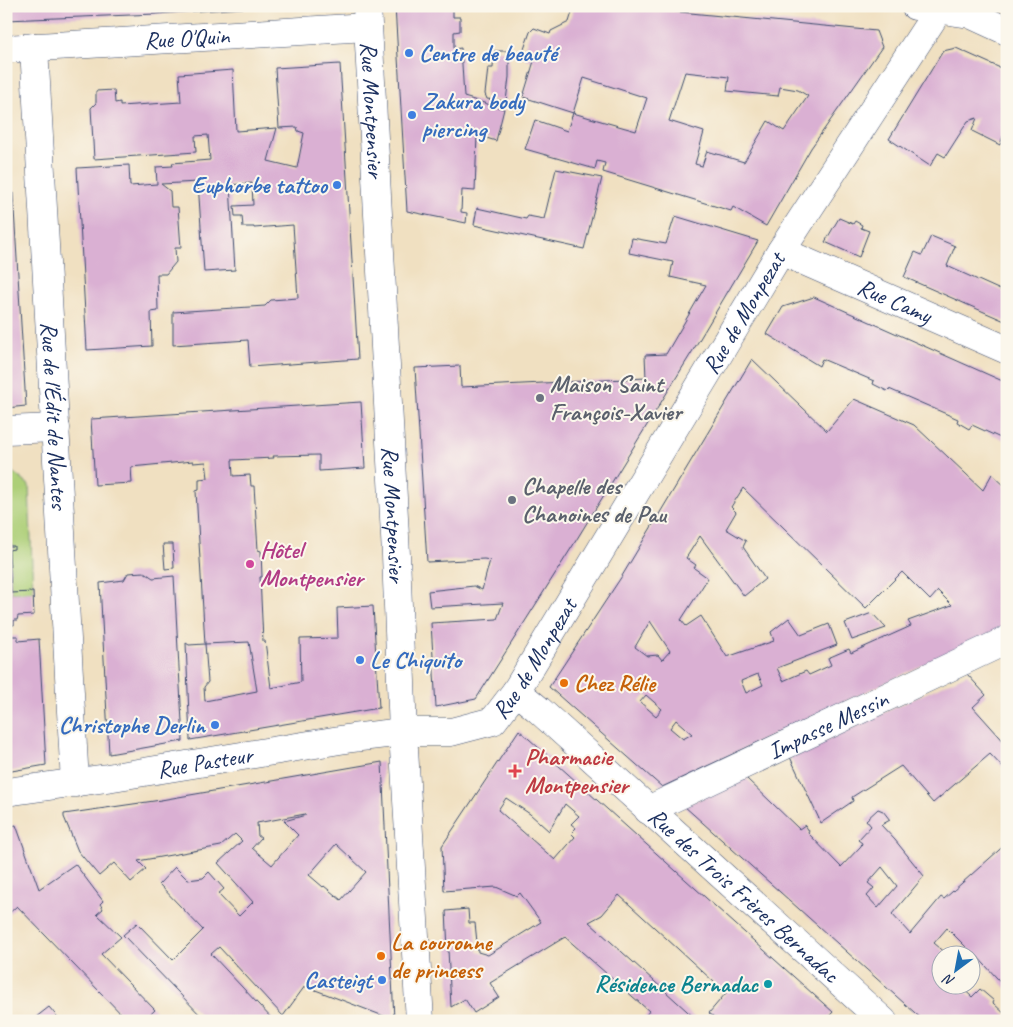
<svg xmlns="http://www.w3.org/2000/svg" width="1013" height="1027" font-family="Caveat,sans-serif">
  <rect width="100%" height="100%" fill="#fbf7ec"/>
  <filter id="ink" filterUnits="userSpaceOnUse"><feTurbulence type="fractalNoise" baseFrequency=".02" numOctaves="2"/><feDisplacementMap in="SourceGraphic" scale="10" xChannelSelector="R" yChannelSelector="G"/><feConvolveMatrix kernelMatrix="1 2 1 2 8 2 1 2 1" color-interpolation-filters="sRGB"/></filter>
  <filter id="wash" filterUnits="userSpaceOnUse"><feTurbulence type="fractalNoise" baseFrequency=".0096" numOctaves="4" result="noise"/><feDisplacementMap in="SourceGraphic" scale="20" xChannelSelector="R" yChannelSelector="G"/><feGaussianBlur stdDeviation="1.12" result="paint"/><feColorMatrix in="noise" values="0 0 0 0 0 0 0 0 0 0 0 0 0 0 0 0 0 1.4 0 .05"/><feComposite in="paint" operator="in"/></filter>
  <g filter="url(#wash)">
    <rect width="100%" height="100%" fill="#f0e0c1"/>
    <path fill="#adcf78" stroke="#647f6b" d="M6 467 29 485 33 592 11 593 9 550 14 549V546H9L6 512Z"/>
    <g id="blocks">
      <path fill="#dab0d3" fill-rule="evenodd" d="M6 6H244V8L156 14 6 20Z
        M395 6H453V17H460V31L454 32V49L461 48 464 97 504 109 496 141 477 135 475 191 462 190 461 212 467 213 466 223 407 211Z
        M574 6H618L876 31 882 47 811 148 766 226 733 207 731 211 603 172 605 163 597 161 595 169 525 149 535 120 567 131 573 113 523 97 534 61 526 59 523 52 530 32 534 28 550 34 551 31 569 22ZM685 72 729 77 727 91 778 96 780 87 798 90 808 96 784 131 768 121 744 162 707 151 702 166 695 164 704 132 669 121ZM584 78 647 98 636 131 573 113Z
        M956 48 1007 71V137L1003 136 1000 145 972 131 977 118 968 121 945 157 938 153 930 166 889 139 943 51Z
        M494 51H509V77L506 101 487 99 485 94 488 68H493Z
        M340 64 358 359 250 367 248 340 173 345V312L265 306 271 300 298 298 293 225 254 228V227H243L242 216H235L234 206 253 205 252 183 230 185 235 270 204 272 198 182 161 184 170 191 171 207H178L181 248H175L176 262 166 274H157L158 311 151 312 152 346 87 350 77 168 129 165 130 186 157 184 156 167 173 166 172 163 210 160 208 135 195 136 196 152 94 159 91 108 96 103V91L114 90 115 103 120 102V106L181 102 179 74 233 70 236 131 277 128 268 161 297 168 304 133 298 131 297 127 279 128 275 68Z
        M556 169 602 178 584 249 474 225 477 208 526 219 528 216 544 219Z
        M13 193 26 406 6 408V194Z
        M675 216 758 241 692 352 572 547 476 699 436 707 431 623 497 619 503 603 430 607 428 591 474 586 482 590 490 560 484 559 427 562 415 368 460 366 461 387 646 378 645 355 666 354 706 285 670 277 673 262 629 253 632 238 666 244Z
        M839 218 853 224 855 221 862 225 861 228 869 231 859 257 825 242Z
        M931 236 955 246 947 266 1007 293V322L904 277 915 252 922 255Z
        M814 297 1007 383V441L972 425 969 429 957 422 958 419 889 389 887 391 873 384 874 381 822 359 819 366 767 334 783 307Z
        M752 359 827 431 854 399 914 425 983 490 992 474 1007 488V503L1004 505 1007 508V626L662 787 549 687 622 576ZM743 488 866 608 902 572 930 600 938 591 952 605 908 621 911 626 851 653 849 649 828 658 831 665 809 675 806 671 783 681 777 668 837 645 829 624 801 635 789 618 771 632 774 641 727 657 701 616 686 626 681 620 708 578 694 568 696 565 686 558 700 536 744 596 765 579 743 547 746 541 726 529 736 512 731 507ZM650 621 670 651 662 660 658 655 647 656 635 647ZM758 674 763 685 746 693 741 681ZM646 695 662 709 656 716 640 702ZM676 720 692 734 683 739 670 728Z
        M361 402 365 468 319 471V455L273 456 274 458 232 460 233 476 250 475 251 486H254L258 550 261 551 262 577H260L263 641H265L271 688 301 682 300 639 338 638 337 608 373 606 379 708 190 740 186 643 189 645 205 644 208 682 204 687 205 701 257 691 249 642 205 644 196 491 199 490V479L208 478 206 462 193 463V461L131 467 132 483 95 485 91 419Z
        M6 541H9V546H14V549L9 550 11 593 33 592 34 615 18 616 17 620H14V625H9V620H6Z
        M163 544H173L174 568 165 569Z
        M144 572 153 578 174 576 183 741 109 754 100 583 124 580 128 573Z
        M872 613 886 628 852 640 845 623Z
        M7 636H18V641L39 639 46 765 6 772Z
        M967 674 986 695 973 707 1007 745V772L990 754 933 803 901 766 852 797 853 801 821 823 790 757Z
        M519 730 833 1012 825 1021H719L709 1013 726 993 619 895 602 915 589 922 698 1021H642L649 1011 565 937 490 983 499 997 474 1013 465 999 451 1007 446 911 468 909 469 923H475L478 952 488 955 541 922 520 893 517 896 496 887 444 891 442 846ZM506 798 530 814 549 831 565 804 579 816 571 824 576 828 571 833 575 837 555 860 498 810Z
        M382 762 394 1020 305 986 283 1016 219 947 211 954 274 1021H206L123 935 137 923 173 960 203 930 159 884 175 867 188 880 203 878 209 872 224 889 218 894 239 916 253 902 218 863 242 841 235 834 221 846 138 861 146 869 131 882 114 863 99 876 78 851 64 817V814L161 800ZM305 814 306 815 284 821 298 835 272 865 252 848 261 838 258 836 257 823ZM336 844 366 872 341 900 324 886 323 887 309 875Z
        M746 778 799 829 805 825 809 831 808 833 841 867 861 846 862 843 858 840 871 826 866 820 878 809 883 811 890 820 881 825 895 840 924 876 892 914 910 934 941 897 944 899 1007 843V989L974 953 973 954 947 928 934 943 947 954H940V984H958L972 997 980 989 994 1001 993 1003 1007 1016V1021H924L684 806ZM882 867 897 886 878 908 867 896 874 888 868 883Z
        M16 825 39 889 75 864 103 901 100 904 103 909 97 914 121 937 101 954 155 1010 143 1021H128L17 906 6 916V827Z
        M49 1007 61 1021H31Z"/>
    </g>
  </g>
  <g filter="url(#ink)">
    <use href="#blocks" fill-opacity="0" stroke="#3b4a6d" stroke-width="1"/>
    <g fill="none" stroke-linecap="round" stroke-linejoin="round">
      <g stroke="#3b4a6d" stroke-width="29">
        <g id="minor">
          <path id="s1" d="M367 6 396 555 403 732 420 1021"/>
          <path d="M915 6 970 14 1007 31"/>
          <path id="s2" d="M34 47 75 783"/>
          <path id="s3" d="M6 49 367 27"/>
          <path id="s4" d="M781 251 1007 350"/>
          <path d="M6 430 56 428"/>
          <path id="s5" d="M516 691 539 710 883 1021"/>
          <path id="s6" d="M6 792 107 778 352 738 403 732H451L493 721 516 691 781 251 939 9"/>
          <path id="s7" d="M648 810 1007 640"/>
        </g>
      </g>
      <use href="#minor" stroke="#fff" stroke-width="28"/>
    </g>
  </g>
  <g fill="#3f7fe0" stroke="#fbf7ec" stroke-width="2">
    <circle cx="409" cy="53" r="5"/>
    <circle cx="412" cy="115" r="5"/>
    <circle cx="337" cy="185" r="5"/>
    <circle cx="360" cy="660" r="5"/>
    <circle cx="215" cy="725" r="5"/>
    <circle cx="382" cy="980" r="5"/>
  </g>
  <g fill="#6b7280" stroke="#fbf7ec" stroke-width="2">
    <circle cx="540" cy="398" r="5"/>
    <circle cx="512" cy="500" r="5"/>
  </g>
  <circle fill="#d1479c" stroke="#fbf7ec" stroke-width="2" cx="250" cy="564" r="5"/>
  <g fill="#e8710a" stroke="#fbf7ec" stroke-width="2">
    <circle cx="564" cy="683" r="5"/>
    <circle cx="381" cy="956" r="5"/>
  </g>
  <path fill="#e0444e" stroke="#fbf7ec" stroke-width="2" d="M512.5 763.5h5v5h5v5h-5v5h-5v-5h-5v-5h5z"/>
  <circle fill="#0f9aa8" stroke="#fbf7ec" stroke-width="2" cx="768" cy="984" r="5"/>
  <g text-anchor="middle" dominant-baseline="central" stroke-width="4" stroke-linejoin="round" paint-order="stroke">
    <g font-size="24" fill="#1b2f5e" stroke="#fbf7ec">
      <text stroke="none"><textPath href="#s3" startOffset="181">Rue O'Quin</textPath></text>
      <text stroke="none"><textPath href="#s1" startOffset="104">Rue Montpensier</textPath></text>
      <text stroke="none"><textPath href="#s4" startOffset="124">Rue Camy</textPath></text>
      <text stroke="none"><textPath href="#s6" startOffset="972">Rue de Monpezat</textPath></text>
      <text stroke="none"><textPath href="#s2" startOffset="369">Rue de l'Édit de Nantes</textPath></text>
      <text stroke="none"><textPath href="#s1" startOffset="509">Rue Montpensier</textPath></text>
      <text stroke="none"><textPath href="#s6" startOffset="568">Rue de Monpezat</textPath></text>
      <text stroke="none"><textPath href="#s7" startOffset="199">Impasse Messin</textPath></text>
      <text stroke="none"><textPath href="#s6" startOffset="201">Rue Pasteur</textPath></text>
      <text stroke="none"><textPath href="#s5" startOffset="306">Rue des Trois Frères Bernadac</textPath></text>
    </g>
    <g font-size="24" font-weight="bold" fill="#366cbe" stroke="#fbf7ec" text-anchor="start">
      <text x="419" y="53">Centre de beauté</text>
      <text x="422" y="101">Zakura body<tspan x="422" dy="28">piercing</tspan></text>
      <text x="327" y="185" text-anchor="end">Euphorbe tattoo</text>
      <text x="370" y="660">Le Chiquito</text>
      <text x="205" y="725" text-anchor="end">Christophe Derlin</text>
      <text x="372" y="980" text-anchor="end">Casteigt</text>
    </g>
    <g font-size="24" font-weight="bold" fill="#5b616d" stroke="#fbf7ec" text-anchor="start">
      <text x="550" y="384">Maison Saint<tspan x="550" dy="28">François-Xavier</tspan></text>
      <text x="522" y="486">Chapelle des<tspan x="522" dy="28">Chanoines de Pau</tspan></text>
    </g>
    <g font-size="24" font-weight="bold" fill="#b23c85" stroke="#fbf7ec" text-anchor="start">
      <text x="260" y="550">Hôtel<tspan x="260" dy="28">Montpensier</tspan></text>
    </g>
    <g font-size="24" font-weight="bold" fill="#c56008" stroke="#fbf7ec" text-anchor="start">
      <text x="574" y="683">Chez Rélie</text>
      <text x="391" y="942">La couronne<tspan x="391" dy="28">de princess</tspan></text>
    </g>
    <g font-size="24" font-weight="bold" fill="#be3a42" stroke="#fbf7ec" text-anchor="start">
      <text x="525" y="757">Pharmacie<tspan x="525" dy="28">Montpensier</tspan></text>
    </g>
    <g font-size="24" font-weight="bold" fill="#0d838f" stroke="#fbf7ec" text-anchor="end">
      <text x="758" y="984">Résidence Bernadac</text>
    </g>
  </g>
  <rect width="1013" height="1027" fill="none" stroke="#fbf7ec" stroke-width="25"/>
  <g transform="translate(956 970) rotate(212)"><circle r="24" fill="#fbf7ec" stroke="#a1a7b3"/>
  <path d="M0-4L9 19L0 12L-9 19Z" fill="#1f6fb2"/>
  <text y="-8" font-size="14" font-weight="bold" text-anchor="middle" fill="#1b2f5e">N</text>
  </g>
</svg>
